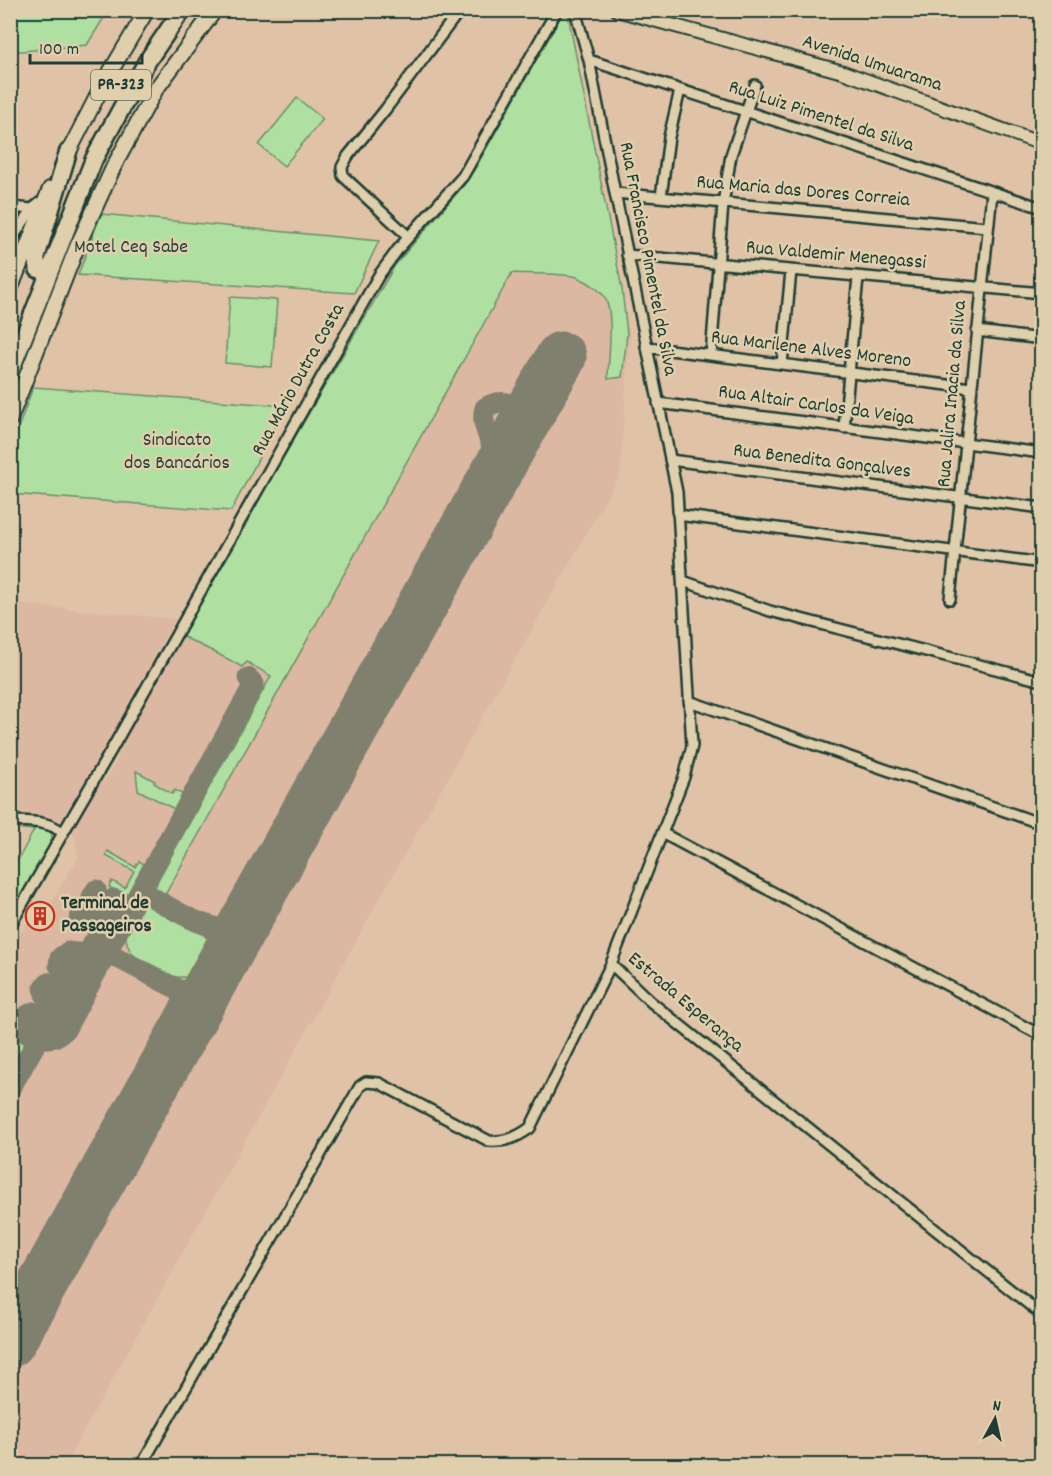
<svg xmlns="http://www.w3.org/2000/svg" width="1052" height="1476" font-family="Dekko,sans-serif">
  <rect width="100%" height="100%" fill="#e0c3a7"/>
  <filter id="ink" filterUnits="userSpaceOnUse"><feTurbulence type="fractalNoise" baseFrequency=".0167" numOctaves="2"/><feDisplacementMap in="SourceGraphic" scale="12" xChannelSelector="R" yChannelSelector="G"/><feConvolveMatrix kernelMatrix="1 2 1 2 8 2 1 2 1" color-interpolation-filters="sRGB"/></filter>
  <g filter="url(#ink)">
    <path fill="#dcb8a2" d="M602 189 630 336 620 474 383 893 65 1465 11 1466V948L20 931 22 932 38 901 49 907 78 857 75 836 72 830 101 779 105 781 119 757 115 753 180 635 205 648 484 232Z
      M10 603 176 619 63 821 11 816Z"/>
    <path fill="#b0e0a1" stroke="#688e6a" stroke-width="1.5" d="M10 11 11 10 108 11 87 45 12 52Z
      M563 13 568 15 622 289 627 334 622 377 608 379C608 359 615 312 604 296 598 288 586 281 577 277 564 273 527 274 512 273L166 893 161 894 155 889 158 880 271 676 247 662 242 667C222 655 201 646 180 635L395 265 464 185 476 167Z
      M297 98 323 119 284 166 259 145Z
      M101 214 379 241 354 293 78 275Z
      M230 297 277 300 272 367 225 363Z
      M33 387 286 406 231 511 11 494V448Z
      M136 771 155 781 154 783 172 794 175 790 188 798 180 812 138 790Z
      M11 823C25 824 54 820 52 840L11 914V873L34 830 11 828Z
      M108 851 135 867 139 861 149 867 132 899 109 887 112 881 125 888 134 871 106 856Z
      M145 898 216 938C210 950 204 970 190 976 176 982 141 965 132 953 128 948 126 942 126 936 126 924 139 909 145 898Z
      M11 1030 30 1041 11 1075Z"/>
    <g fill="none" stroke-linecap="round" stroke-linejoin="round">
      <path stroke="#80806e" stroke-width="21" d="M496 473C501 450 478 430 485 408 501 397 514 404 530 413
        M96 890 92 897 93 904 118 918
        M141 891C171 907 207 935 242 928
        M79 920 86 907 93 904
        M208 926 221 937 226 956
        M96 929 103 916 110 914 108 906 113 899 127 904 130 911
        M99 967 97 961 100 954 104 950 112 955 110 951 111 944 254 684 248 678
        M82 985 77 981 75 975 59 965 60 958 68 952 83 954
        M178 990C189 1001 191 1009 189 1023
        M55 997 45 994 44 987 49 983 71 995 77 1001
        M28 1021V1015L34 1012 40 1014 43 1018
        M10 1025C27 1034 48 1047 65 1030L104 958 112 955 183 992 199 991 213 980
        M10 1089 92 944 98 940"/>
      <path stroke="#80806e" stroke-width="51" d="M10 1342 561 357"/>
      <g stroke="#1f3d34" stroke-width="14">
        <path id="street" d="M575 10 589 60 615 193 677 492 692 746 684 777 611 964 651 1002 1042 1315
          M589 60 1042 208
          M615 193 987 227
          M661 197 669 137 680 90
          M10 207 32 209
          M409 237 343 176 342 167 348 156 385 110 460 10
          M10 242 32 209 46 198
          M627 255 1042 293
          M977 331 1042 339
          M646 347 971 388
          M711 355 723 204 731 155 755 85
          M782 364 791 271
          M658 403 1042 453
          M844 428 858 277
          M670 460 1042 508
          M678 515 1042 563
          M683 581 770 611 1042 681
          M950 599 992 193
          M689 701 1042 824
          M10 821C28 822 49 820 63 833L10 926
          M63 833 109 754 379 275 399 248 463 176 557 10
          M662 833 1042 1036
          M141 1466 360 1086 366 1082 379 1083 489 1141C506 1142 516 1138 530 1128L611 964"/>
      </g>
      <g stroke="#1f3d34" stroke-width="16">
        <path id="secondary" d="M617 10 843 72 1042 144"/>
      </g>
      <g stroke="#1f3d34" stroke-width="18">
        <path id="primary" d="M64 161 106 79 147 10
          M10 290 50 189
          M10 419 77 247 114 166 156 89 215 10"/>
      </g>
      <g stroke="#1f3d34" stroke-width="21">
        <path id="highway" d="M38 269 36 258 68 152
          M10 372 94 159 146 63 182 10"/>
      </g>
      <use href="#street" stroke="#e0cfac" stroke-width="9"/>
      <use href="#secondary" stroke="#e0cfac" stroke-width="12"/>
      <use href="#primary" stroke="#e0cfac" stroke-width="14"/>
      <use href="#highway" stroke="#e0cfac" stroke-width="16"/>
    </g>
  </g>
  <defs>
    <g id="building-ring" transform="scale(1.5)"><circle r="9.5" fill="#e0cfac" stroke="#c8321e" stroke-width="1.5"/><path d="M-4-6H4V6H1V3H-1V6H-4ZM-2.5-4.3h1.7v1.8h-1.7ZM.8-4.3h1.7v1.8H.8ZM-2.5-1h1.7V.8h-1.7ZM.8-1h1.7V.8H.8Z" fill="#c8321e"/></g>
  </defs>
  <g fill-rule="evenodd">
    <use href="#building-ring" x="40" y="916"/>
  </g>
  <g text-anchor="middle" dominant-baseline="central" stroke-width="5" stroke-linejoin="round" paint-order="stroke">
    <rect fill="#e0cfac" stroke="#596958" stroke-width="1.5" x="91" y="70" width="60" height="30" rx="4.5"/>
    <g font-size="18" font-weight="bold" fill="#1f3d34">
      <text x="121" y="85">PR-323</text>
    </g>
    <g font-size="20" fill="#1f3d34" stroke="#e0cfac">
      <text transform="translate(872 64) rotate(18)">Avenida Umuarama</text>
      <text transform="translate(821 117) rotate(18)">Rua Luiz Pimentel da Silva</text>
      <text transform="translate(803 192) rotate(5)">Rua Maria das Dores Correia</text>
      <text transform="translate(836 256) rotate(5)">Rua Valdemir Menegassi</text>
      <text transform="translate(647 259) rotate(79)">Rua Francisco Pimentel da Silva</text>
      <text transform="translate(811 350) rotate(7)">Rua Marilene Alves Moreno</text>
      <text transform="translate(299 380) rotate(-61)">Rua Mário Dutra Costa</text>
      <text transform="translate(953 394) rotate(-85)">Rua Jalira Inacia da Silva</text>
      <text transform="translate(816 406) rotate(8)">Rua Altair Carlos da Veiga</text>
      <text transform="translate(822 462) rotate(7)">Rua Benedita Gonçalves</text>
      <text transform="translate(685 1003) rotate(40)">Estrada Esperança</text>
    </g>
    <g font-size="20" fill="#264539" stroke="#e0cfac">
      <text x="131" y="248">Motel Ceq Sabe</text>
      <text x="177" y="441">Sindicato<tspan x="177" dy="23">dos Bancários</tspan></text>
    </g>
    <g font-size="20" font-weight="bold" fill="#1f3d34" stroke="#e0cfac" text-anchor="start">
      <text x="61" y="904">Terminal de<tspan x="61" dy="23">Passageiros</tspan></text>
    </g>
  </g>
  <rect width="1052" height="1476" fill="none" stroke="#e0cfac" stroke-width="36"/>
  <rect x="18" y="18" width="1016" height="1440" fill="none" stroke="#1f3d34" stroke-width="2" filter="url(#ink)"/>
  <g transform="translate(995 1419) rotate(8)" stroke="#e0cfac" stroke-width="4.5" paint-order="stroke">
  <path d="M0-4.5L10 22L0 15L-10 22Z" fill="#1f3d34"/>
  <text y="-9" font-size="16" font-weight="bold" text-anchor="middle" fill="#1f3d34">N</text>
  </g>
  <path d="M30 54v9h112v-9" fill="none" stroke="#1f3d34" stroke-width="3"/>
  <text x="39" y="54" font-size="18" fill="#1f3d34" stroke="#e0cfac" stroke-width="4.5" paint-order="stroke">100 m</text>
</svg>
